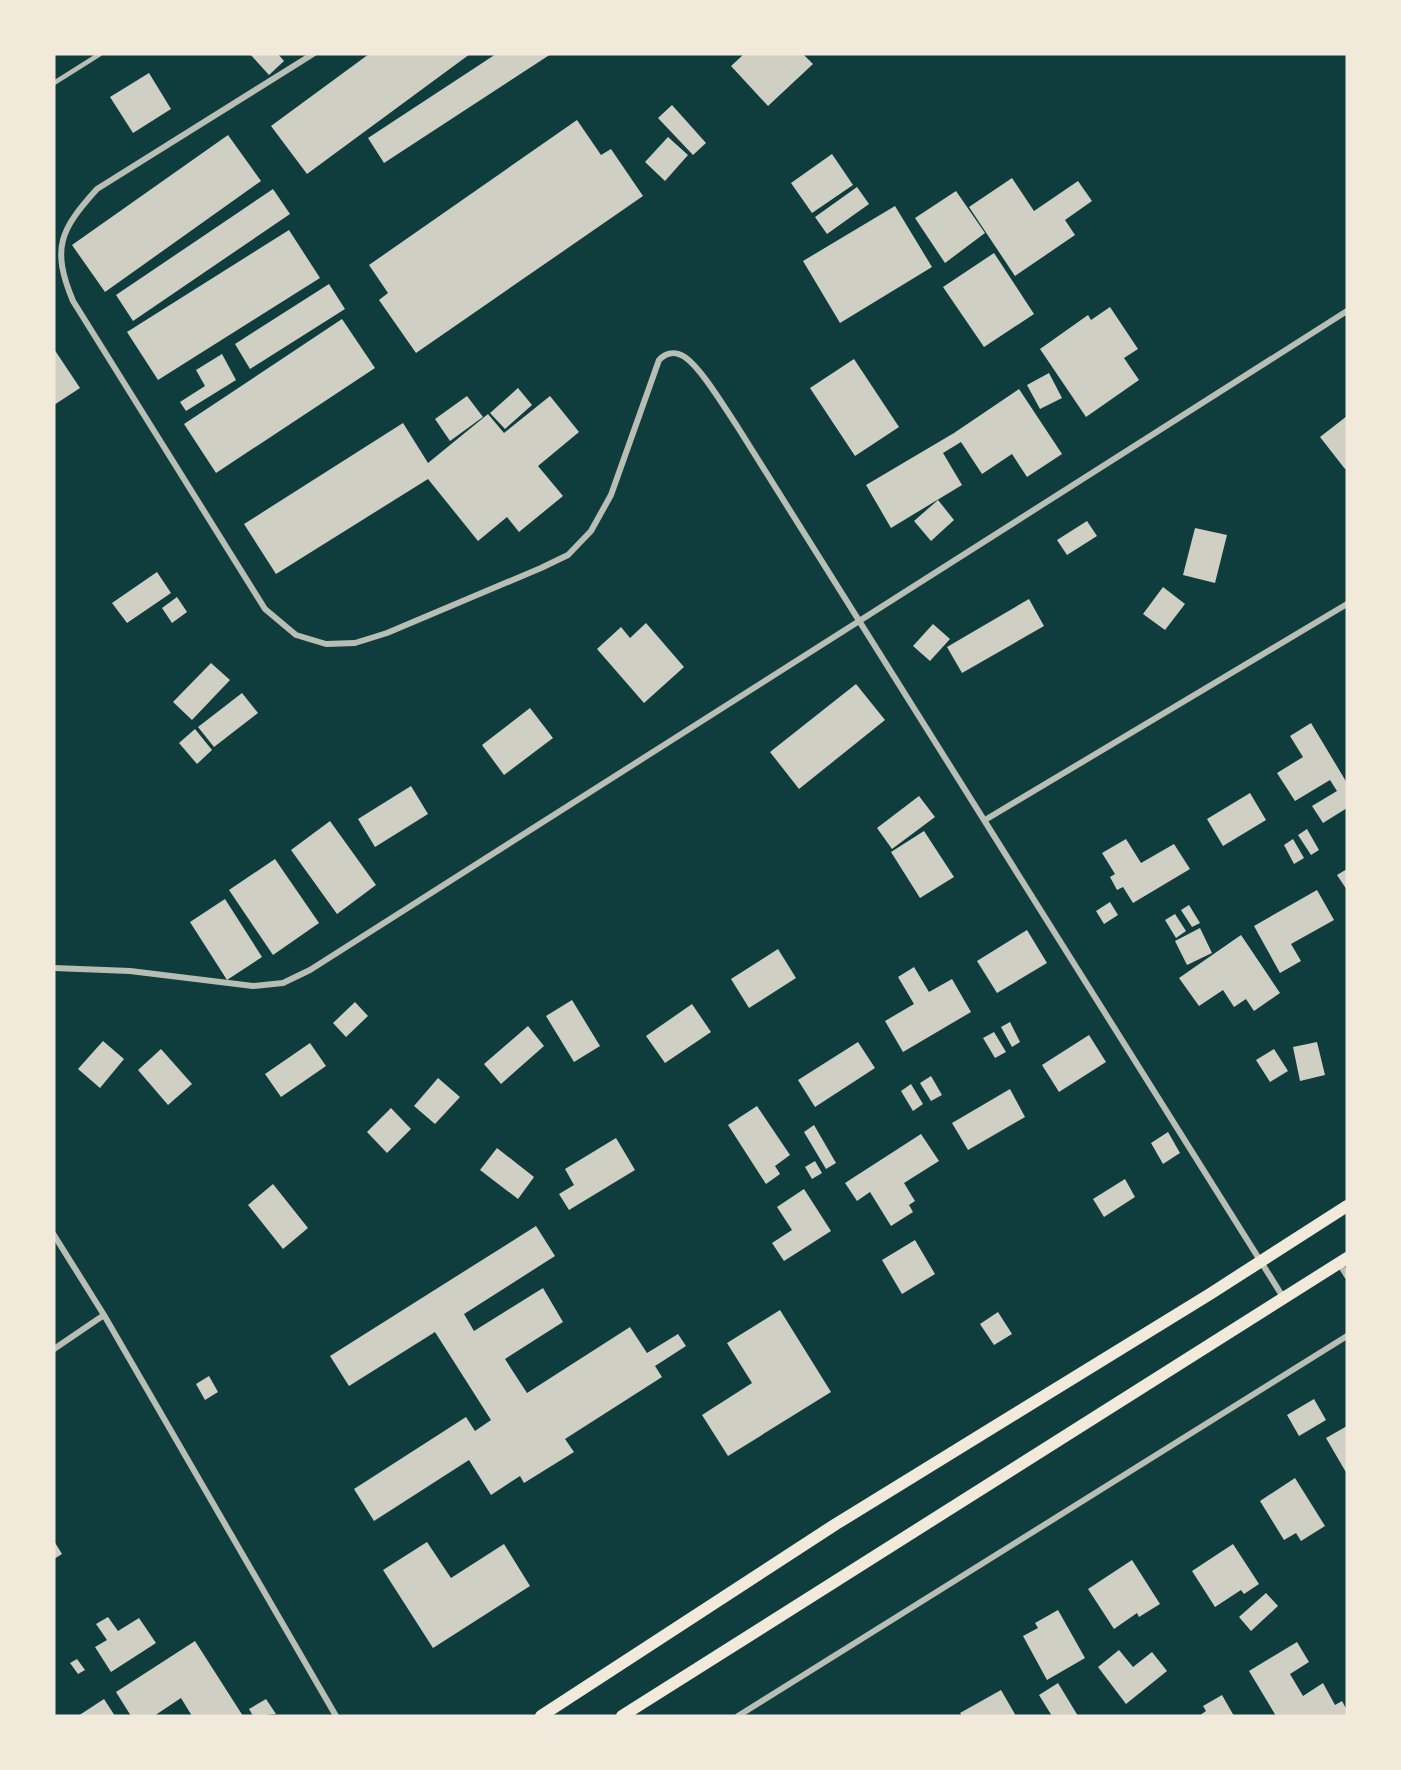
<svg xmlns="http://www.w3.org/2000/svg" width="1401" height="1770" font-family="Overpass,sans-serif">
  <rect width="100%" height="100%" fill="#0f3d3e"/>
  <path fill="#cfcfc3" d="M250 54H278L284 61 269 75Z
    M369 54H470L307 174 271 126Z
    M496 54H551L384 163 368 138Z
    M744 54H803L813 64 768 106 731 66Z
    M149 73 171 109 133 133 110 97Z
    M672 105 706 143 693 155 658 118Z
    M577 120 601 155 611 149 643 196 416 353 379 300 388 293 369 265Z
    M228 135 261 181 105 292 72 245Z
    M668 137 688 155 665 181 645 162Z
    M832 154 853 185 812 213 791 183Z
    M1012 178 1034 211 1078 181 1092 201 1065 220 1075 235 1015 276 969 207Z
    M857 187 869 204 827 234 815 217Z
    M273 189 290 214 133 321 116 295Z
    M956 191 985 233 945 263 915 218Z
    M895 206 932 267 840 323 803 261Z
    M289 230 320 278 158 380 127 332Z
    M994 253 1034 314 984 347 943 287Z
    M329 284 345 309 250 369 235 344Z
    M1110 307 1138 349 1124 358 1139 380 1086 417 1040 349 1088 315 1091 320Z
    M342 319 375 368 216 473 184 424Z
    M54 349 80 388 54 405Z
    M222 354 236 380 186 411 180 402 205 386 196 370Z
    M854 359 899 427 855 456 810 388Z
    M1049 373 1062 398 1040 409 1027 385Z
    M518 388 532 405 505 429 490 413Z
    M1019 389 1062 454 1027 477 1012 454 982 474 961 442 943 453 962 485 891 528 866 485 954 433Z
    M467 396 483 417 450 441 435 419Z
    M550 396 579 432 538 466 563 496 519 532 507 517 478 541 428 479 276 574 244 524 403 423 428 463 488 414 504 433Z
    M1347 416V468L1345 469 1320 437Z
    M938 500 954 520 931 541 914 521Z
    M1087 521 1097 536 1067 555 1057 540Z
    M1195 528 1227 535 1215 583 1183 575Z
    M157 572 171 593 127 623 112 603Z
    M1163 587 1185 604 1165 630 1143 614Z
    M177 597 187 612 172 623 162 608Z
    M1029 599 1044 626 962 673 947 647Z
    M646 623 684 667 644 703 597 649 621 627 630 638Z
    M933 624 950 639 930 661 913 646Z
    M211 663 230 680 192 720 173 702Z
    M856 684 885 720 799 789 770 752Z
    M242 693 258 713 214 747 198 727Z
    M530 708 553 738 504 775 482 745Z
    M1311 723 1347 783V808L1323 823 1312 806 1337 791 1330 780 1295 801 1277 773 1303 757 1290 736Z
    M195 729 212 750 197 764 179 743Z
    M411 786 428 814 375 847 358 819Z
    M1250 793 1266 820 1223 846 1207 819Z
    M919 796 935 817 892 849 877 828Z
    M330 821 376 885 337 914 291 850Z
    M1307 829 1319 850 1311 855 1298 835Z
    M924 831 954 877 920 898 891 852Z
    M1126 839 1141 863 1174 844 1190 869 1133 903 1123 887 1117 890 1110 877 1115 874 1102 853Z
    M1293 839 1304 858 1294 864 1284 845Z
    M275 859 319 923 273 955 229 890Z
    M1347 869V890L1337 875Z
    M1317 890 1334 920 1291 944 1301 961 1280 973 1254 926Z
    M225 899 262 957 227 980 190 922Z
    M1110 902 1118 915 1104 924 1096 911Z
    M1189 905 1200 923 1192 927 1181 910Z
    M1175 914 1186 931 1176 938 1165 920Z
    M1200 928 1212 953 1187 965 1175 941Z
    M1027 930 1047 963 997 993 977 961Z
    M1241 935 1280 993 1254 1011 1246 999 1234 1007 1223 990 1199 1006 1179 978Z
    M778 949 796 978 749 1008 731 979Z
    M914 967 929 992 952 979 971 1012 903 1052 885 1021 914 1004 898 977Z
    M572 1000 600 1046 574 1062 546 1016Z
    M355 1002 368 1016 346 1037 333 1023Z
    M692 1004 711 1032 665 1063 646 1036Z
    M1010 1022 1020 1042 1012 1047 1001 1027Z
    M528 1026 544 1046 501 1084 484 1064Z
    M994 1032 1006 1052 995 1058 983 1038Z
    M1089 1035 1106 1062 1059 1092 1042 1065Z
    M103 1041 124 1059 100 1088 78 1069Z
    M858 1042 875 1068 815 1107 798 1080Z
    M1317 1042 1325 1075 1300 1081 1293 1047Z
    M310 1043 326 1066 281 1097 265 1074Z
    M161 1049 192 1084 168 1105 138 1070Z
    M1274 1049 1288 1071 1270 1082 1256 1060Z
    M931 1076 942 1095 931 1101 920 1083Z
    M438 1078 460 1097 435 1124 414 1106Z
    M911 1084 923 1104 913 1111 901 1091Z
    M1010 1089 1025 1117 968 1150 952 1123Z
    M757 1106 790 1155 775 1166 780 1174 766 1184 728 1125Z
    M391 1108 411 1129 387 1153 367 1132Z
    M814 1125 836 1163 826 1169 804 1132Z
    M1168 1132 1180 1153 1163 1164 1151 1143Z
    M921 1134 939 1161 904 1183 915 1201 909 1205 913 1212 891 1226 870 1192 857 1201 845 1183Z
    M616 1138 635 1170 569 1210 559 1194 574 1185 565 1169Z
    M497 1148 534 1177 518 1199 480 1170Z
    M815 1161 822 1173 812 1179 805 1167Z
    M1125 1179 1135 1197 1104 1217 1093 1199Z
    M273 1184 308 1228 283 1249 248 1205Z
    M804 1189 831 1231 784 1261 772 1243 792 1230 777 1207Z
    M536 1226 555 1256 464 1314 474 1331 543 1288 563 1322 505 1359 527 1393 630 1327 647 1353 678 1334 686 1346 655 1366 662 1377 565 1439 574 1452 524 1483 520 1476 491 1495 469 1460 374 1521 354 1489 466 1417 475 1431 491 1420 435 1332 349 1386 330 1356Z
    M915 1240 935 1274 902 1294 882 1260Z
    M780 1310 831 1392 728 1456 702 1415 752 1383 727 1343Z
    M998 1312 1012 1334 994 1345 980 1324Z
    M209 1376 218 1392 205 1400 196 1384Z
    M1314 1399 1326 1420 1299 1436 1287 1415Z
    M1347 1426V1474L1326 1438Z
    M1295 1478 1325 1526 1301 1541 1296 1533 1284 1540 1260 1501Z
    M54 1541 62 1554 54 1559Z
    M427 1542 451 1578 504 1544 530 1586 433 1648 383 1570Z
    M1233 1544 1259 1584 1244 1594 1241 1590 1215 1607 1192 1571Z
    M1132 1560 1160 1604 1139 1617 1137 1613 1114 1629 1088 1589Z
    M1266 1593 1278 1606 1251 1631 1239 1617Z
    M1058 1610 1085 1658 1047 1680 1023 1636 1038 1628 1035 1623Z
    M108 1617 118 1631 139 1618 156 1643 111 1672 95 1647 107 1640 96 1624Z
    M195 1641 243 1716H192L181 1698 154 1716H131L116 1692Z
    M1297 1642 1309 1662 1290 1674 1303 1696 1323 1683 1335 1705 1342 1701 1347 1710V1716H1276L1249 1671Z
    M1119 1650 1133 1667 1152 1652 1167 1671 1126 1704 1098 1667Z
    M77 1659 85 1670 78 1674 70 1663Z
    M1058 1683 1078 1716H1052L1039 1695Z
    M1001 1690 1016 1716H962L960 1713Z
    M1222 1695 1234 1716H1199L1206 1711 1203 1706Z
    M104 1699 115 1716H78Z
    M266 1699 276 1714 253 1716 249 1709Z"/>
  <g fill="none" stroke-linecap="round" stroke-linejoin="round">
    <path stroke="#b8beb3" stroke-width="4.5" d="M54 83 100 54"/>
    <path stroke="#b8beb3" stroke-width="6" d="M313 54 97 189C60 230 51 248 73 301L265 609 296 635 326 644 355 643 387 633 541 568 568 555 591 531 611 495 659 360C665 354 673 351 681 355 698 362 726 410 737 426L1283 1297
      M985 820 1347 604
      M54 968 130 971 253 986 283 983 310 970 1347 311
      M54 1235 104 1315 336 1716
      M1339 1263 1347 1276
      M54 1349 104 1315
      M738 1716 1347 1336"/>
    <path stroke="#f1e9da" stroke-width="12" d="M541 1716 836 1524 1210 1294 1347 1206
      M622 1716 1347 1258"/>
  </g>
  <rect width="1401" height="1770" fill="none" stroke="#f1e9da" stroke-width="111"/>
</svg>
